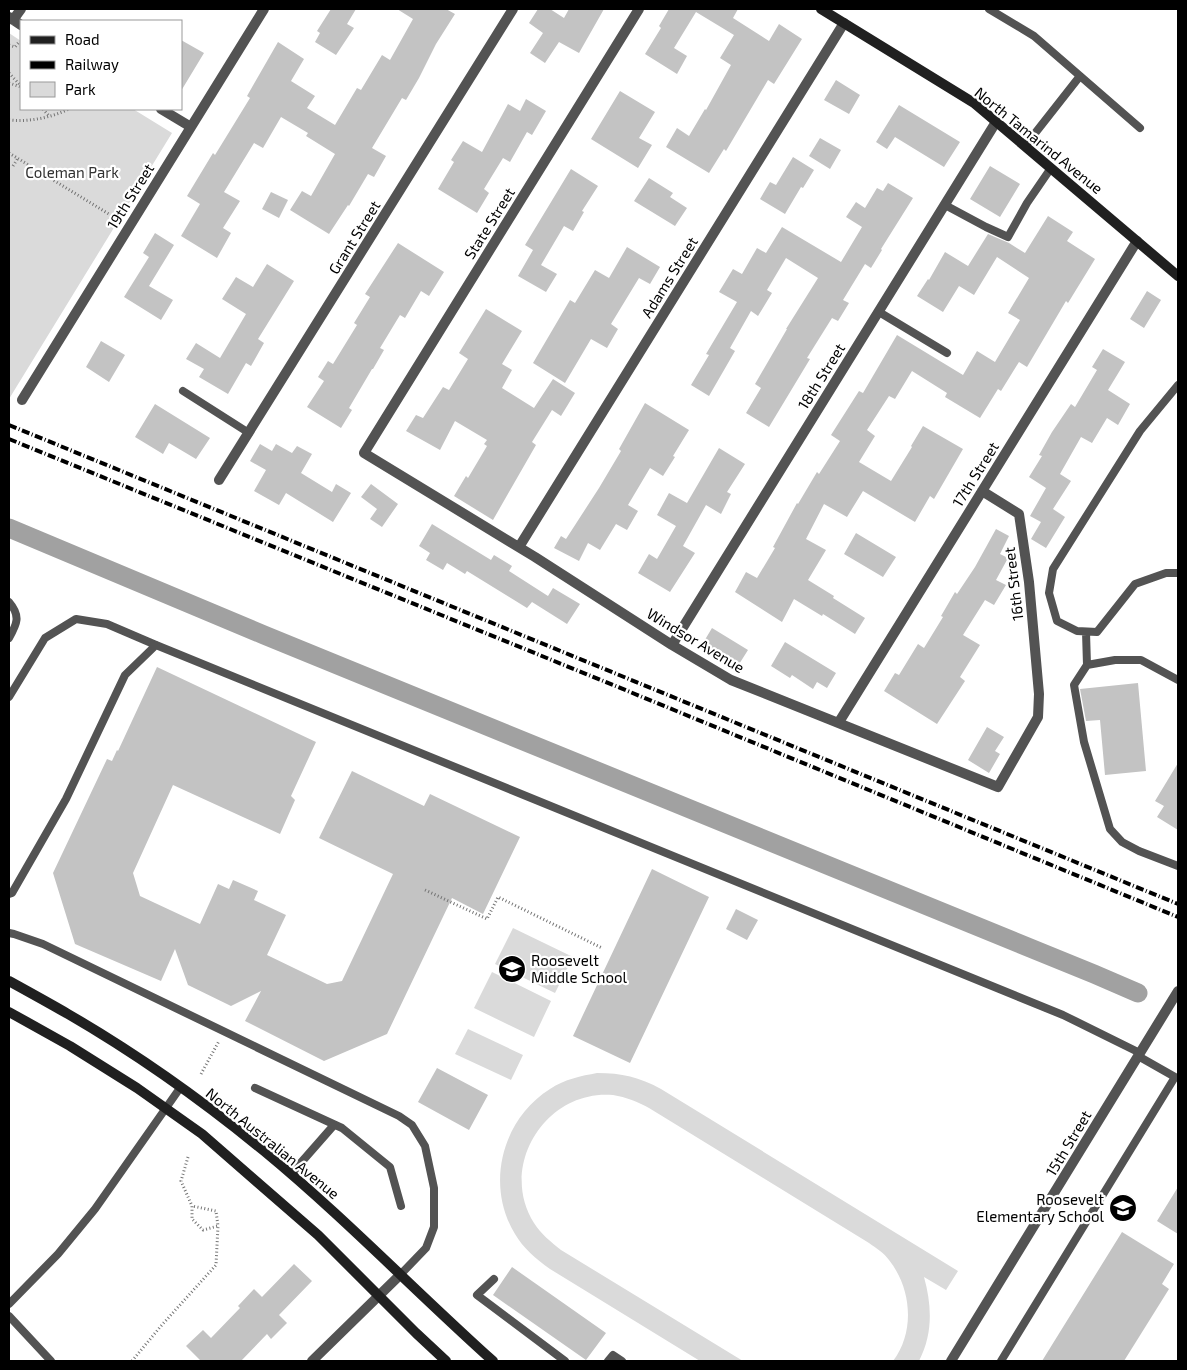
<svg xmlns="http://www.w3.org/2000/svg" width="1187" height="1370" font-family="'Exo 2',sans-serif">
  <rect width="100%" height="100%" fill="#fff"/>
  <path fill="#dadada" d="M9 33 21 41V109H133L172 133 9 399Z
    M513 928 573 957 555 993 495 964Z
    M492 972 551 1001 534 1037 474 1008Z
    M468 1029 523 1055 511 1080 455 1054Z
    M597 1073C622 1073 639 1077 661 1089L958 1271 946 1290 924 1277C932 1306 933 1334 919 1361H893C915 1332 912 1289 889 1260 884 1253 876 1248 869 1243L649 1108C638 1102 626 1097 613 1095 546 1089 498 1166 534 1223 541 1234 551 1242 561 1250L743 1361H700L550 1269C536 1259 523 1248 515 1234 485 1185 502 1119 550 1089 565 1079 581 1076 597 1073Z"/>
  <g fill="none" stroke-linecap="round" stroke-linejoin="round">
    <path stroke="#a1a1a1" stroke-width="19" d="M9 528 264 635 1094 974 1138 993"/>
  </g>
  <path fill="#c3c3c3" d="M331 9H356L347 24 354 28 336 55 315 42 320 33 317 31Z
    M397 9H446L455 14 436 44 419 78 406 100 402 98 372 148 386 156 374 177 368 174 349 206 348 205 329 234 290 210 302 191 311 196 335 154 306 136 308 133 281 117 263 148 254 143 224 192 240 201 223 228 231 233 217 258 181 236 200 204 187 196 213 153 215 155 250 98 247 96 278 42 304 59 291 81 315 96 307 108 335 125 357 88 361 90 382 55 390 60 413 19Z
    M538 9H550L564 18 569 9H604L579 53 559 42 545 63 530 53 543 33 529 23Z
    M669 9H738L733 18 769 41 779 24 802 39 774 84 768 80 726 151 724 149 709 173 666 147 677 128 689 136 705 109 706 110 731 65 720 58 734 35 696 12 674 48 687 56 677 74 645 54 661 28 659 26Z
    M181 40 204 53 181 91Z
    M836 80 860 95 849 114 824 100Z
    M620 91 655 112 639 138 652 145 638 168 591 139Z
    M526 99 546 111 532 135 527 132 510 162 503 158 484 189 489 193 477 213 438 189 454 162 451 160 463 141 482 152 508 104 520 111Z
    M899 105 960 142 944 167 895 137 887 149 876 142Z
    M820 138 841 150 830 169 809 156Z
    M793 157 814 170 803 188 801 187 785 214 760 199 770 182 776 185Z
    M990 166 1020 184 1000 217 970 199Z
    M571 169 598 186 582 211 584 212 573 231 564 226 541 265 557 274 546 292 518 276 533 250 525 245Z
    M649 178 673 193 670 197 687 208 675 226 634 201Z
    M888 183 913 198 881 249 882 250 871 268 865 264 843 300 849 303 838 321 832 318 807 358 810 359 769 427 746 413 761 388 755 384 787 329H786L818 278 786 258 767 290 772 293 758 316 751 311 730 348 735 351 709 396 691 385 709 355 706 354 737 302 719 292 733 269 742 274 757 248 766 253 782 227 841 262 862 227 846 217 856 202 865 208 877 188 883 191Z
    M271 192 288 200 279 218 262 209Z
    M1048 216 1073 232 1067 241 1095 259 1068 303 1066 301 1027 367 1019 362 1001 391 998 389 980 418 945 397 947 393 912 371 895 399 889 396 867 430 875 436 859 462 891 481 912 447 911 446 923 426 963 449 934 499 930 496 915 522 863 491 847 517 824 504 806 539 826 550 808 580 834 596 833 598 865 618 855 634 823 614 822 616 794 599 782 622 735 592 746 572 757 578 775 548 773 547 797 503 798 504 817 472 819 474 840 441 831 435 859 391 863 393 897 335 963 375 977 351 995 362 1020 320 1008 313 1029 278 997 257 974 295 959 286 943 312 917 296 928 279 929 280 945 252 968 266 988 234 1009 243 1025 253Z
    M155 233 174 245 149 286 173 300 161 320 124 297 149 257 143 253Z
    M398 243 444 272 429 296 421 291 405 318 400 315 380 348 384 350 373 369H372L349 408 352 410 341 428 307 407 324 381 318 377 328 361 333 364 357 325 354 323 370 297 365 294Z
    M627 247 660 267 650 284 639 278 611 324 618 329 607 348 591 339 565 383 533 363 570 300 575 303 595 270 609 278Z
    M267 264 294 281 258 339 264 343 251 366 246 363 228 394 199 377 204 369 186 359 196 343 220 358 246 314 222 299 236 277 253 287Z
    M1147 291 1161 300 1144 328 1130 319Z
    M486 309 522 331 502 364 512 370 502 388 534 408 553 379 575 393 561 416 552 410 532 442 536 445 493 520 454 496 466 476 468 478 487 446 484 444 487 440 455 421 440 450 406 431 416 415 423 418 443 387 449 390 468 359 459 353Z
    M101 341 125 355 109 382 86 367Z
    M1103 349 1125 362 1108 390 1130 404 1118 425 1107 418 1092 443 1081 437 1060 474 1071 481 1053 509 1065 517 1046 548 1031 539 1041 522 1030 516 1046 488 1029 477 1042 456 1039 455 1052 432 1071 404 1075 407 1097 370 1092 367Z
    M645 403 689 430 673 456 675 457 663 476 650 468 628 505 638 511 627 530 616 524 600 550 588 543 579 561 554 548 561 536 566 539 599 488 621 451 619 449Z
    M155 404 210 438 196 459 169 443 163 454 135 437Z
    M260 444 272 451 276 444 292 453 297 446 312 454 301 473 332 492 336 484 351 493 333 522 286 493 279 505 254 491 266 470 250 461Z
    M719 448 745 464 727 492 731 494 721 514 706 505 683 546 695 553 670 592 638 573 649 554 657 559 676 526 657 515 669 493 687 503Z
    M371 484 398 504 382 527 370 519 377 509 361 497Z
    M432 524 491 560 494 555 512 566 509 571 548 596 553 588 580 604 567 624 532 602 527 608 467 571 465 574 447 563 443 570 426 560 430 553 419 546Z
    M996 529 1009 536 1000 554 1008 558 996 580 1006 585 994 605 985 600 963 635 980 645 960 677 965 681 937 724 884 691 895 673 899 675 918 644 924 648 943 617 941 616 955 592 957 594 975 567Z
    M856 533 896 557 883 577 844 554Z
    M712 628 748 650 736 669 700 648Z
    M785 642 836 673 827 688 817 682 813 689 792 675 790 678 771 666Z
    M157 667 316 742 291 796 295 800 280 834 173 785 133 873 140 896 200 924 218 884 229 889 233 880 258 891 254 900 286 915 267 955 327 984 342 981 393 874 319 838 352 771 424 806 430 794 520 837 483 914 452 898 387 1034 324 1061 245 1021 261 991 231 1006 188 985 175 949 161 981 75 944 53 873 107 759 112 761 117 750 118 751Z
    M1138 683 1146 771 1105 775 1100 720 1086 721 1080 689Z
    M987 727 1004 737 995 751 1000 754 989 773 968 760Z
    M1178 763V830L1157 817 1164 806 1155 801Z
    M652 869 709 897 630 1063 573 1036Z
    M736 909 758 920 747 940 726 929Z
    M437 1068 488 1095 469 1130 418 1102Z
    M1178 1187V1234L1157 1221Z
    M1122 1232 1174 1264 1162 1284 1169 1289 1124 1361H1042Z
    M294 1264 312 1281 279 1315 287 1323 271 1339 267 1334 241 1361H201L186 1346 203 1330 211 1338 240 1308 238 1306 254 1289 262 1297Z
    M512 1267 606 1333 586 1360 493 1295Z"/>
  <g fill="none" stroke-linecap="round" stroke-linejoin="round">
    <path stroke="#757575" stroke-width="3" stroke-dasharray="1 2.5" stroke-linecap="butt" d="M9 45 15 47 19 42
      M9 73 21 86
      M9 83 21 87
      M43 109 49 116
      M9 120C29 122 50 118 69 109
      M9 153 117 219
      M13 166 18 158
      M425 890 487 919 498 897 602 948
      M201 1074 219 1041
      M188 1157 181 1181 192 1206V1219L203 1230 218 1226 216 1211 192 1206
      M132 1361 161 1326 216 1265 218 1226"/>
    <path stroke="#535353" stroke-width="8" d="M989 9 1034 36 1140 128
      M1025 146 1080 76
      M945 205 986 227 1008 237 1027 203 1051 168
      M879 312 947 353
      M1178 385 1140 431 1053 569 1049 593 1057 621 1077 631 1097 632 1135 584 1166 573H1178
      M183 391 249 433
      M9 602C21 616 17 624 9 638
      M1086 632 1087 665
      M1178 680 1141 660H1115L1087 665 1074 685 1084 742 1110 829 1122 842 1139 851 1178 866
      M9 697 45 638 76 619 107 624 156 645 1063 1015 1140 1053
      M9 894 12 893 66 799 125 675 156 645
      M9 933 14 934 43 944 399 1116 412 1125 425 1146 434 1188V1227L426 1248 400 1275
      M255 1088 342 1128 390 1167 401 1206
      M291 1174 334 1125
      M494 1279 477 1295 565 1361
      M9 1304 58 1254 95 1209 180 1088
      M9 1316 51 1361
      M608 1361 613 1355 622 1361
      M1001 1361 1175 1077 1138 1056"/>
    <path stroke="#535353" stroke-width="10" d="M639 9 364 453 535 557 672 645 731 680 998 787 1038 717 1039 694 1029 582 1019 514 982 491
      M9 17 21 25
      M13 20 21 9
      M161 109 191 127
      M22 400 264 9
      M219 480 513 9
      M519 547 844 23
      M672 645 996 122
      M839 722 1137 241
      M312 1361 400 1275
      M951 1361 1178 991"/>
    <path stroke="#202020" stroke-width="10" d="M821 9 974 103 1178 276
      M9 981C29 992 49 1003 68 1014 137 1054 203 1101 264 1151 344 1217 416 1292 493 1361
      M9 1012 70 1046 137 1088 202 1134 318 1235 416 1333 446 1361"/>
    <path stroke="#000" stroke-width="4" stroke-dasharray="8 2.5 1 2.5" stroke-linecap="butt" d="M9 425 1178 904
      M9 439 618 687 1178 917"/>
  </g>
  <defs>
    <g id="school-disc" transform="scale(1.4375)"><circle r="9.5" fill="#000" stroke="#fff"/><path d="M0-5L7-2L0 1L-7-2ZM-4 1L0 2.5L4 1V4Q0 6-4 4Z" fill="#fff"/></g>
  </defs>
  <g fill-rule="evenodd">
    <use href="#school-disc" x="512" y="969"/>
    <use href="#school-disc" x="1123" y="1208"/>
  </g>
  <g text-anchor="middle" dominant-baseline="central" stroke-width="4.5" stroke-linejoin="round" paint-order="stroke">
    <g font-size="15" fill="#000" stroke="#fff">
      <text transform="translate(1039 140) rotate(39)">North Tamarind Avenue</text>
      <text transform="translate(130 196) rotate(-58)">19th Street</text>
      <text transform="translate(489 223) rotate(-58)">State Street</text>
      <text transform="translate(354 237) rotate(-58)">Grant Street</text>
      <text transform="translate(669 277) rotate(-58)">Adams Street</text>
      <text transform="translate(821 376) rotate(-58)">18th Street</text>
      <text transform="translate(975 474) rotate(-58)">17th Street</text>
      <text transform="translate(1013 584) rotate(-97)">16th Street</text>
      <text transform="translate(696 640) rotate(31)">Windsor Avenue</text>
      <text transform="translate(273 1143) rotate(39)">North Australian Avenue</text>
      <text transform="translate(1068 1143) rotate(-59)">15th Street</text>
    </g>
    <g font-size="15" fill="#313131" stroke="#fff">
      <text x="72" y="172">Coleman Park</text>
    </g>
    <g font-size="15" fill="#000" stroke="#fff" text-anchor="start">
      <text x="531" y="960">Roosevelt<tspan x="531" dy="17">Middle School</tspan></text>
      <text x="1104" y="1199" text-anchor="end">Roosevelt<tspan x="1104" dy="17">Elementary School</tspan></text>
    </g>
  </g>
  <rect width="1187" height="1370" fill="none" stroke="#000000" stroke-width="20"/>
  <rect x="20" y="20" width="162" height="90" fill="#ffffff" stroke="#999999"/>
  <rect x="30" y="36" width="25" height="8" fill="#202020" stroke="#999999"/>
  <text x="65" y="45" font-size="15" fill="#000000">Road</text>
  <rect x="30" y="61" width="25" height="8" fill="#000000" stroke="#999999"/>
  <text x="65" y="70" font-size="15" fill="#000000">Railway</text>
  <rect x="30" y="82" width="25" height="15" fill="#dadada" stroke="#999999"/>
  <text x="65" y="95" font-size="15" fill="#000000">Park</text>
</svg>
